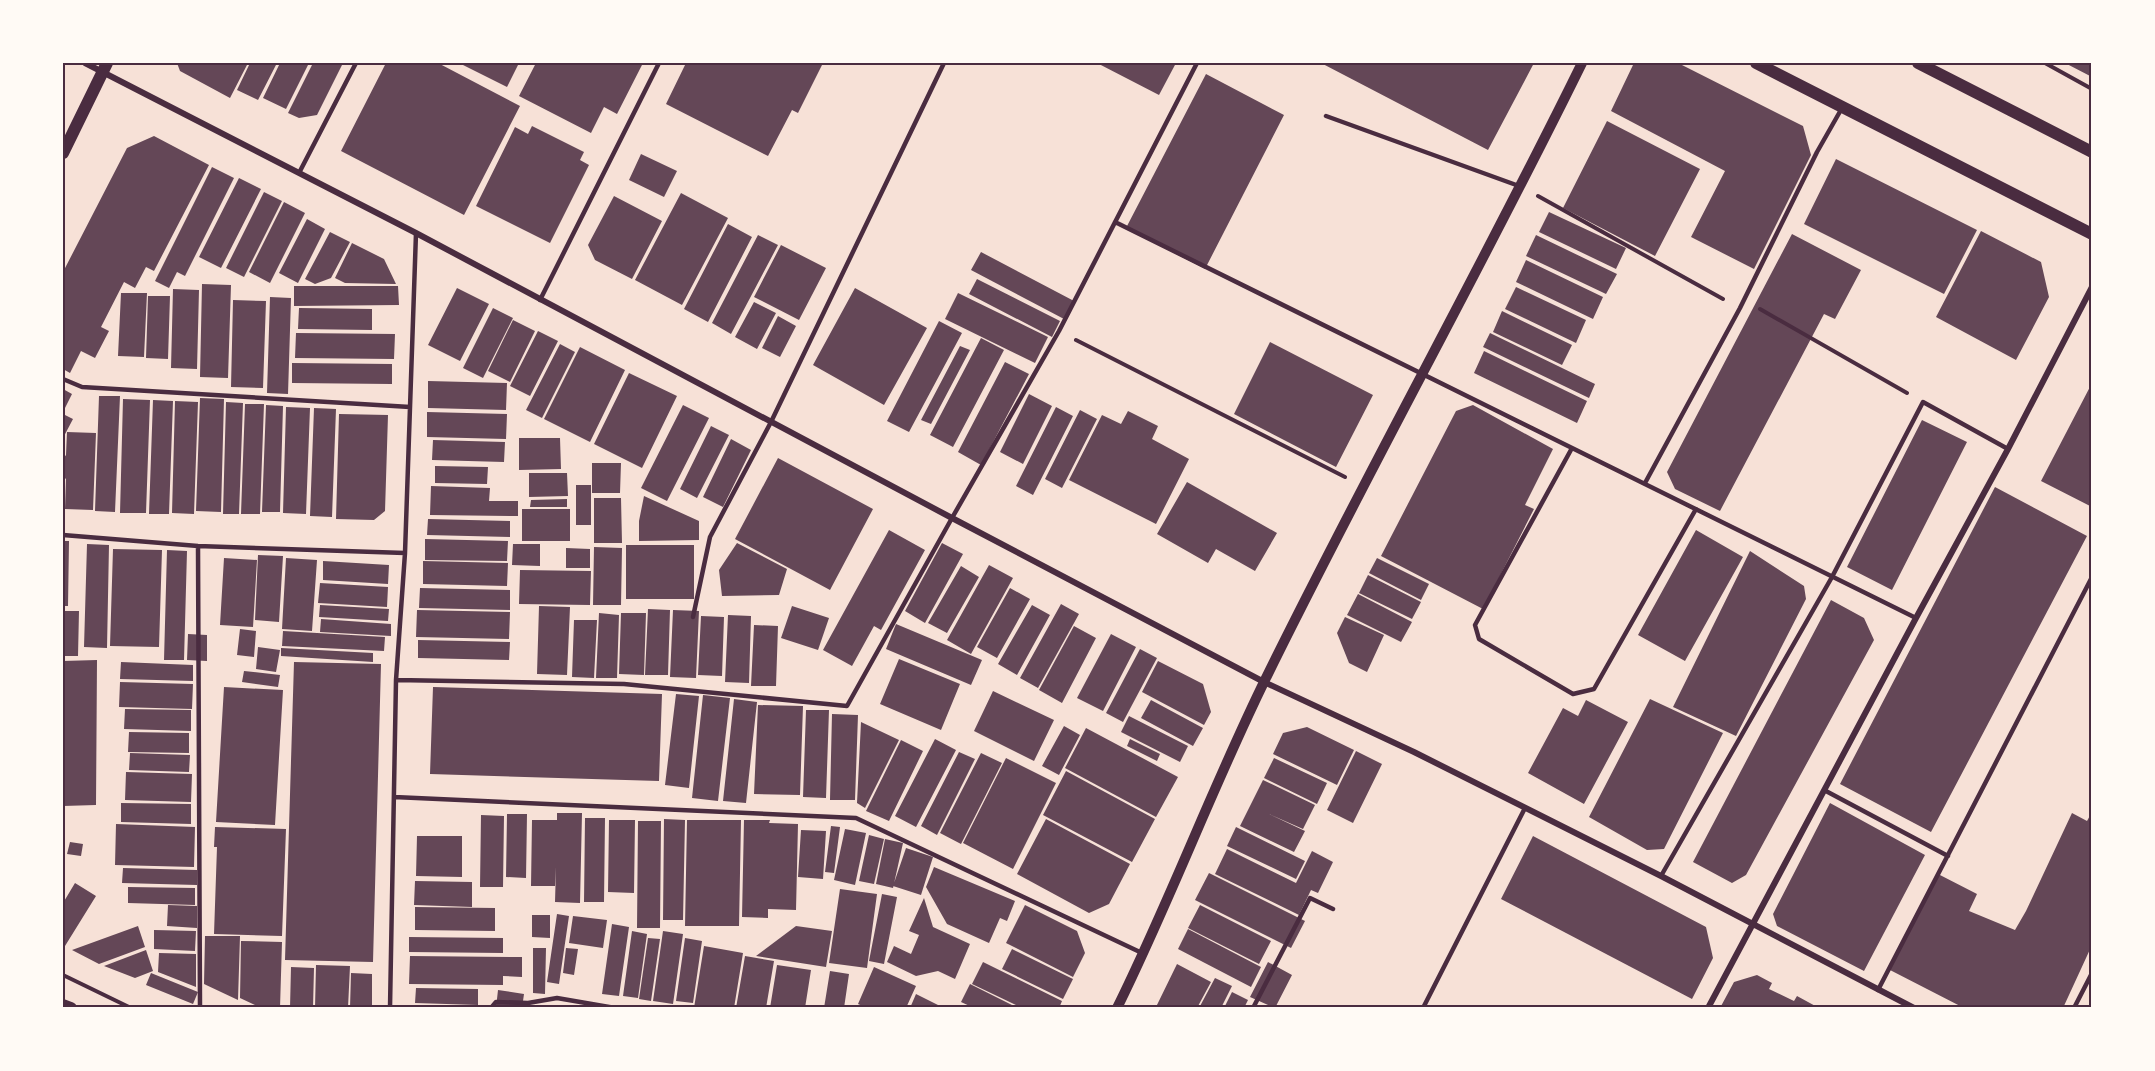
<svg xmlns="http://www.w3.org/2000/svg" width="2155" height="1071" font-family="Manrope,sans-serif">
  <rect width="100%" height="100%" fill="#f7e1d7"/>
  <path fill="#644757" d="M177 63H248L230 98 180 71Z
    M250 63H277L258 100 237 90Z
    M280 63H309L286 109 263 98Z
    M313 63H343L317 115 299 118 288 113Z
    M386 63H438L520 106 464 215 341 151Z
    M459 63H519L507 87Z
    M536 63H643L617 114 604 107 591 133 519 96Z
    M686 63H818L822 65 798 113 792 110 768 156 666 104Z
    M1097 63H1176L1159 95Z
    M1321 63H1534L1488 150Z
    M1638 63H1678L1803 126 1811 155 1754 269 1691 237 1725 171 1611 111 1633 65Z
    M2065 63H2092V77Z
    M1206 74 1284 115 1205 269 1126 228Z
    M1607 121 1700 169 1655 256 1563 208Z
    M532 126 584 152 580 160 589 165 550 243 476 206 515 127 528 134Z
    M154 136 209 165 154 271 146 267 135 288 124 282 101 327 109 331 95 358 81 351 70 373 63 369V272L127 148Z
    M641 154 677 171 664 197 629 180Z
    M1836 159 1977 230 1944 294 1804 224Z
    M212 167 234 178 185 276 177 272 169 288 155 281Z
    M239 178 261 189 221 268 199 257Z
    M264 192 282 201 244 277 226 268Z
    M681 193 728 218 682 305 635 280Z
    M614 196 662 221 632 279 595 260 588 245Z
    M284 202 305 213 270 283 249 272Z
    M1549 212 1626 248 1616 269 1539 232Z
    M307 219 325 229 298 283 279 273Z
    M728 224 752 237 708 322 684 309Z
    M1981 231 2041 262 2049 297 2016 360 1936 317Z
    M330 232 350 242 331 278 315 284 305 279Z
    M1792 234 1861 270 1835 319 1824 314 1720 511 1675 489 1667 472Z
    M758 235 778 245 731 334 712 323Z
    M1536 235 1617 274 1606 294 1526 256Z
    M352 243 384 259 396 284 345 283 335 278Z
    M781 245 826 268 799 320 754 297Z
    M981 252 1074 301 1064 319 971 270Z
    M1526 260 1603 297 1593 319 1516 282Z
    M977 279 1060 321 1052 337 969 294Z
    M202 284 231 285 228 378 200 377Z
    M294 286H398L399 305 294 306Z
    M1516 287 1586 320 1576 343 1505 309Z
    M457 288 489 304 460 361 428 345Z
    M855 288 927 328 884 405 813 365Z
    M173 289 199 290 197 369 171 368Z
    M121 293H147L144 357 118 356Z
    M958 293 1048 337 1035 363 945 319Z
    M148 296H170L168 359 146 358Z
    M270 297 291 298 288 394 267 393Z
    M233 300 266 301 263 388 231 387Z
    M754 302 776 313 757 349 735 337Z
    M299 308 372 309V330L298 329Z
    M493 308 513 318 483 378 463 368Z
    M1502 311 1572 345 1562 365 1493 332Z
    M778 316 796 326 780 357 762 348Z
    M513 320 535 331 510 382 488 371Z
    M939 321 962 333 909 432 887 421Z
    M538 331 558 341 530 396 510 386Z
    M296 333 395 334 394 359 295 358Z
    M1490 333 1595 384 1589 398 1483 347Z
    M981 338 1004 350 953 447 930 435Z
    M1270 342 1373 395 1336 467 1234 414Z
    M560 344 575 352 542 418 526 410Z
    M960 346 970 350 931 424 921 420Z
    M580 347 625 370 590 442 544 419Z
    M1484 351 1587 401 1577 423 1474 373Z
    M1005 362 1029 374 981 465 958 452Z
    M292 363 392 364V384L292 383Z
    M629 373 677 396 642 468 594 444Z
    M428 381 507 383 506 410 428 408Z
    M2092 383V507L2041 481Z
    M63 389 72 394 63 412Z
    M1029 394 1052 406 1023 464 1000 452Z
    M99 396H120L115 512 95 511Z
    M200 398 224 399 221 512 196 511Z
    M123 399 150 400 146 513H120Z
    M153 400 173 401 169 514H149Z
    M175 401 198 402 194 514 172 513Z
    M226 402 243 403 239 514H223Z
    M245 404H264L260 514H241Z
    M266 405 283 406 280 512H262Z
    M683 405 709 418 667 501 641 488Z
    M1473 405 1553 449 1525 505 1534 509 1483 609 1381 556 1456 411Z
    M286 407 310 408 306 514 283 513Z
    M1056 407 1073 416 1033 495 1016 486Z
    M314 408 336 409 332 517 310 516Z
    M1080 410 1097 419 1062 488 1045 479Z
    M1128 411 1158 426 1152 439 1189 459 1156 524 1069 480 1102 415 1121 424Z
    M427 412 507 414 506 439 427 437Z
    M63 414 73 419 63 438Z
    M339 414 388 415 385 511 374 520 336 519Z
    M1922 420 1967 442 1892 590 1847 567Z
    M711 426 729 435 697 498 680 489Z
    M67 432 96 433 93 510 65 509 66 478 63 482V459L66 455Z
    M519 438H560L561 469 519 470Z
    M731 439 751 450 723 507 703 497Z
    M433 440 505 442 504 462 432 460Z
    M778 458 873 509 830 590 735 539Z
    M592 463H621L620 493H592Z
    M435 466 488 467 487 484 435 483Z
    M529 473H567L568 496 529 497Z
    M1187 482 1277 533 1255 571 1216 549 1208 563 1157 534Z
    M576 485H591V525H576Z
    M431 486 490 488 489 501H518V516L430 515Z
    M1995 487 2087 536 1931 832 1840 784Z
    M644 496 699 521V540L639 541V521Z
    M594 498H621L622 543H594Z
    M567 499V507H530L531 500Z
    M522 509H570V541H522Z
    M428 519 510 521V537L427 535Z
    M889 530 925 550 881 630 874 626 852 666 823 650Z
    M1696 530 1743 557 1685 661 1638 635Z
    M425 539 508 541 507 561 425 560Z
    M63 541H69L68 606H63Z
    M737 543 787 569 779 595 722 596 719 570Z
    M942 543 963 554 925 623 905 611Z
    M87 544 109 545 107 648 84 647Z
    M513 544H540V566L512 565Z
    M626 545H694V599H626Z
    M594 547 622 548 621 605H593Z
    M566 548 590 549V568H566Z
    M113 549 162 550 159 647 110 646Z
    M167 550 187 551 184 660H164Z
    M1750 551 1804 586 1806 599 1736 736 1673 707Z
    M258 555 283 556 279 622 255 620Z
    M224 558 257 560 253 627 220 625Z
    M286 558 317 560 312 631 282 629Z
    M1377 558 1429 584 1421 600 1369 573Z
    M323 561 389 565 388 584 323 580Z
    M423 561 508 563 507 586 423 584Z
    M989 565 1013 578 971 654 947 640Z
    M961 566 979 577 947 633 928 623Z
    M520 570 591 571 590 605 519 604Z
    M1368 575 1421 602 1412 619 1359 593Z
    M320 583 388 587 387 607 318 603Z
    M420 588 510 590V610L419 608Z
    M1010 588 1030 599 997 658 977 647Z
    M1358 594 1412 622 1401 642 1347 615Z
    M1831 600 1864 618 1874 640 1746 875 1732 883 1693 862Z
    M1061 604 1079 614 1038 688 1020 678Z
    M320 605 389 609 388 621 319 617Z
    M1032 605 1050 615 1017 675 998 664Z
    M539 606 570 607 567 675 537 674Z
    M792 606 829 618 818 650 781 638Z
    M648 609 670 610 668 675H645Z
    M417 610 510 612 509 639 416 637Z
    M673 610 699 611 696 678 670 677Z
    M63 611H79L78 656H63Z
    M599 613 619 615 617 678H596Z
    M621 613H646L644 675 619 674Z
    M728 615 751 616 749 683 725 682Z
    M701 616 724 617 722 676 698 675Z
    M1345 617 1384 635 1367 672 1349 663 1337 633Z
    M321 619 391 624V636L320 632Z
    M574 620H597L594 678 572 677Z
    M896 624 982 660 971 685 886 649Z
    M754 625 778 626 776 686H751Z
    M1074 626 1096 638 1062 703 1039 690Z
    M240 629 256 631 254 657 237 655Z
    M283 631 385 637 384 651 282 646Z
    M188 634 207 635V661L187 660Z
    M1111 634 1136 647 1103 711 1077 698Z
    M418 640 510 642 509 660 418 658Z
    M258 647 280 650 276 672 256 669Z
    M281 648 373 653V662L281 656Z
    M1140 649 1157 658 1123 722 1106 713Z
    M899 659 960 684 941 730 880 704Z
    M97 660 96 805 63 806V661Z
    M1158 661 1203 684 1211 712 1204 725 1142 692Z
    M121 662 193 665V681L120 679Z
    M294 662 381 664 373 962 285 960Z
    M244 671 280 675 278 687 242 682Z
    M120 682 193 684 192 709 119 707Z
    M224 687 283 690 275 825 216 822Z
    M433 687 662 694 659 781 430 774Z
    M993 691 1054 720 1034 761 974 731Z
    M676 694 699 696 689 788 665 785Z
    M703 695 730 698 718 801 692 798Z
    M734 699 757 702 746 803 723 801Z
    M1650 699 1723 733 1664 849 1647 850 1589 817Z
    M1151 700 1203 728 1193 746 1141 718Z
    M1586 700 1628 722 1584 804 1528 773 1563 708 1578 716Z
    M758 705 803 706 800 795 754 794Z
    M125 709 191 710V731L124 729Z
    M806 710H829L826 798 803 797Z
    M832 714 858 715 855 800H830Z
    M1129 716 1188 746 1180 762 1121 732Z
    M861 722 899 740 865 808 857 803Z
    M1064 726 1080 735 1059 775 1042 766Z
    M1307 727 1354 750 1337 785 1273 754 1283 733Z
    M1086 728 1178 777 1156 817 1065 768Z
    M129 732 189 733V753L128 752Z
    M935 739 956 750 916 827 895 816Z
    M1130 739 1160 754 1157 761 1127 746Z
    M901 740 923 751 889 821 866 811Z
    M1356 751 1382 764 1353 823 1327 810Z
    M959 752 975 759 937 835 921 826Z
    M130 753 190 755 189 772 129 770Z
    M981 753 1002 763 961 844 940 833Z
    M1006 758 1056 783 1013 869 963 843Z
    M1274 758 1327 783 1317 804 1264 778Z
    M1066 771 1155 819 1132 862 1043 815Z
    M126 772 192 774 191 802 125 800Z
    M1263 780 1315 805 1303 829 1269 814 1305 831 1294 852 1240 826Z
    M121 803 191 804V824L121 822Z
    M1830 803 1925 855 1864 971 1777 926 1773 914Z
    M2092 812V945L2063 1008H1964L1890 970 1938 874 1977 894 1969 911 2015 930 2026 911 2072 813 2087 821Z
    M557 813H582L580 903 555 902 556 867 555 886H531L532 820H557Z
    M507 814H527L526 878 506 877Z
    M481 815 504 816 503 887H480Z
    M585 818H605L604 902H584Z
    M664 819 685 820 683 920H663Z
    M1046 819 1130 864 1109 904 1089 913 1017 874Z
    M609 820H635L634 893 608 892Z
    M687 820H741L739 926H685Z
    M744 820H770L769 823 798 824 796 910 768 909V918L742 917Z
    M638 821H661L660 928H637Z
    M116 824 195 827 194 867 115 865Z
    M831 826 840 827 834 873 825 872Z
    M215 827 286 829 282 936 214 934 217 847H214Z
    M1236 827 1305 861 1296 879 1227 846Z
    M845 829 866 833 855 885 834 880Z
    M801 830 826 831 823 879 798 877Z
    M869 835 884 839 874 884 859 881Z
    M417 836H462V877L416 876Z
    M1533 836 1706 927 1713 958 1692 999 1501 899Z
    M885 839 903 843 893 888 876 884Z
    M70 842 83 844 81 856 67 854Z
    M906 848 933 857 921 895 893 886Z
    M1227 849 1296 883 1312 851 1333 862 1318 893 1311 890 1299 915 1215 874Z
    M934 867 1015 901 1007 921 1000 918 989 943 947 924 926 887Z
    M123 868 197 870V885L122 883Z
    M1209 873 1305 921 1291 948 1195 900Z
    M415 881 472 882V907L414 905Z
    M75 883 96 896 65 946 63 944V903Z
    M128 887 195 888V905L128 903Z
    M840 889 877 894 867 968 829 963Z
    M882 894 897 897 884 964 869 961Z
    M924 898 933 927 970 944 955 979 938 971 916 976 887 962 894 946 911 954 919 935 909 931Z
    M168 905 197 906V928L167 926Z
    M1025 905 1077 931 1085 953 1073 977 1006 943Z
    M1200 905 1271 941 1259 964 1188 928Z
    M415 907 495 908V931L415 930Z
    M557 914 569 916 559 984 547 982Z
    M532 915H550V938L532 937Z
    M573 916 607 920 603 948 569 943Z
    M612 924 629 927 619 996 602 994Z
    M138 926 145 947 99 964 72 950Z
    M796 926 832 931 826 967 756 956Z
    M1188 929 1261 967 1251 987 1178 949Z
    M154 930 196 931 195 951 154 949Z
    M632 931 647 934 638 998 623 996Z
    M663 931 683 934 673 1004 653 1001Z
    M205 936H240L238 1000 204 984Z
    M409 937 503 938V953L409 952Z
    M648 938 660 939 651 1001 639 999Z
    M685 938 702 941 693 1003 676 1001Z
    M241 941 282 942 280 1008H261L240 998Z
    M704 946 743 953 734 1008H694Z
    M533 948H546L545 994 533 993Z
    M566 948 578 949 574 975 563 973Z
    M1012 949 1073 979 1063 999 1002 969Z
    M146 950 153 971 135 978 104 966Z
    M159 953 196 954V987L158 972Z
    M410 956 522 957V977L503 976V985L409 984Z
    M745 956 774 961 766 1008H736Z
    M983 962 1062 1001 1059 1008H1022L972 984Z
    M1268 962 1292 975 1275 1008 1250 997Z
    M1177 964 1211 982 1197 1008H1157L1156 1007Z
    M316 965 350 966 348 1008H315Z
    M777 965 811 970 805 1008H770Z
    M291 967 314 968 313 1008H290Z
    M874 967 916 986 906 1008H867L858 1004Z
    M830 971 849 974 844 1008H824Z
    M151 973 198 992 193 1004 146 985Z
    M351 973 372 974V1008H350Z
    M1757 975 1772 983 1769 989 1794 1001 1797 996 1819 1008H1720L1734 982Z
    M1215 978 1232 986 1221 1008H1199Z
    M970 984 1018 1008H974L961 1002Z
    M416 988 478 989V1005L415 1003Z
    M498 990 524 994 522 1008H496Z
    M1232 992 1248 1000 1244 1008H1224Z
    M916 994 944 1008H910Z"/>
  <g fill="none" stroke-linecap="round" stroke-linejoin="round">
    <path stroke="#4a2c40" stroke-width="4" d="M2045 63 2092 89
      M1538 196 1723 299
      M1760 309 1907 393
      M1076 340 1345 477
      M63 842V851
      M63 975 131 1008"/>
    <path stroke="#4a2c40" stroke-width="4.5" d="M1326 116 1519 186
      M299 173 356 63
      M1115 222 1916 618
      M540 300 659 63
      M63 379 82 387 410 407
      M1572 448 1475 625 1479 639 1573 694 1594 689 1696 509
      M1645 483 1740 308 1817 152 1842 108
      M63 535 198 546 405 553
      M198 546 200 1008
      M693 617 710 537 771 422 944 63
      M396 680 624 684 847 706 952 518 1059 331 1197 63
      M1824 790 1948 856
      M394 797 856 818 1142 953
      M1661 876 1832 577 1923 402 2008 449
      M1878 990 2092 577
      M390 1008 396 680 405 553 416 233
      M491 1008 496 1002 528 1003
      M528 1008V1003L557 998 615 1008
      M1253 1008 1310 898 1333 909
      M1423 1008 1525 808
      M2074 1008 2092 973"/>
    <path stroke="#4a2c40" stroke-width="6" d="M85 63 416 233 952 518 1264 682 1414 752 1661 876 1914 1008
      M1708 1008 1916 618 2008 449 2092 287"/>
    <path stroke="#4a2c40" stroke-width="10" d="M1117 1008C1170 901 1212 788 1265 680 1367 472 1480 271 1582 63"/>
    <path stroke="#4a2c40" stroke-width="12" d="M1756 63 2092 234
      M1918 63 2092 152
      M63 153 107 63
      M63 1005 71 1008"/>
  </g>
  <rect width="2155" height="1071" fill="none" stroke="#fffaf5" stroke-width="129"/>
  <rect x="64" y="64" width="2026" height="942" fill="none" stroke="#4a2c40" stroke-width="2"/>
</svg>
